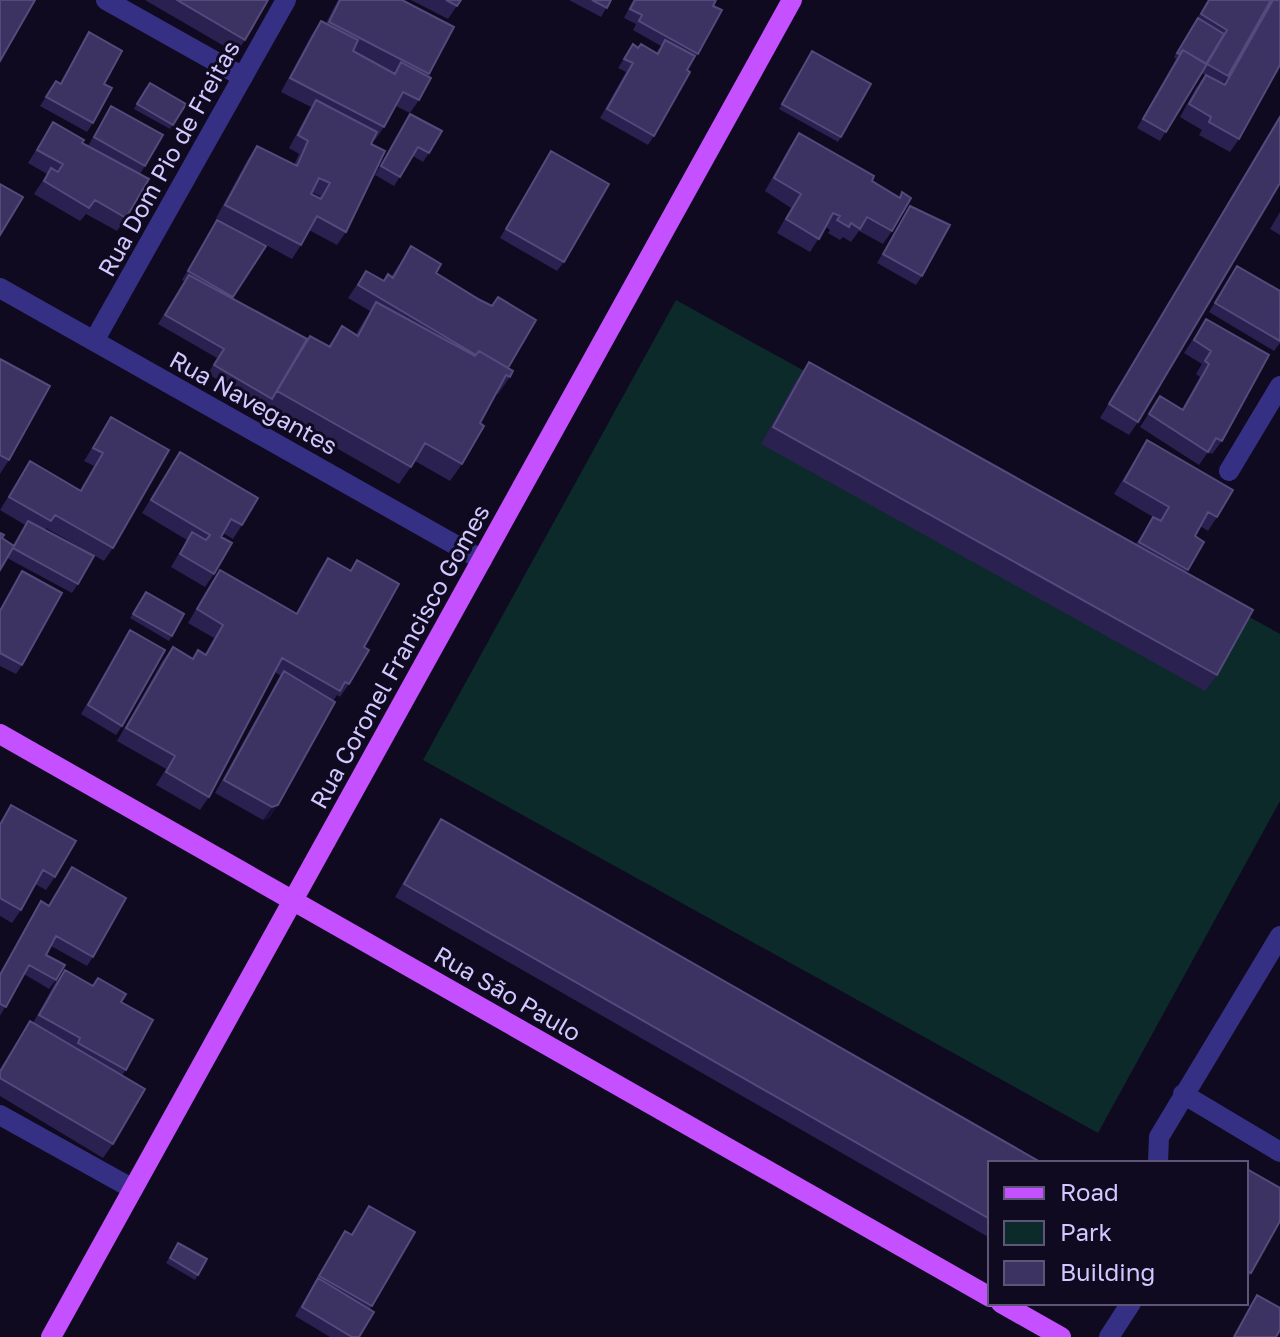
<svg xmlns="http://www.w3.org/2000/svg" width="1280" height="1337" font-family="'Golos Text',sans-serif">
  <rect width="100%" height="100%" fill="#0f0a20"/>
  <path fill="#0c2a2a" d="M676 300 1280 634V801L1098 1133 423 760Z"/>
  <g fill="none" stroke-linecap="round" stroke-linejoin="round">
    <path stroke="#363084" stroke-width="20" d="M106 0 243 77
      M0 288 482 560
      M94 341 286 0
      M1229 471 1280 386
      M1183 1094 1280 1152
      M0 1115 133 1189
      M1158 1163 1159 1137 1280 936
      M1109 1337 1131 1303"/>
    <path stroke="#c450ff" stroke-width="20" d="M0 734 990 1297
      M1001 1303 1061 1337
      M51 1337 792 0"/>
  </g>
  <path fill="#2b2150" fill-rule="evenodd" d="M145 0H268L245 40 236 53Z
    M338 0H402L454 27 428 76 419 100 410 113 396 106 384 127 375 140 373 139 346 232 337 245 309 230 301 245 292 259 216 218 248 159 257 146 294 165 299 154 289 148 311 107 281 92 312 34 321 21 326 23ZM311 192 320 196 319 198 311 194Z
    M411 0H461L448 19Z
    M569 0H611L601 17Z
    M633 0H716L713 6 698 54 691 62 654 136 648 145 600 118 626 72 618 68 633 44 638 48 656 53 661 46 633 30 636 24 624 18Z
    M1208 0H1280L1239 139 1230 152 1199 135 1202 130 1180 117 1196 88 1205 75 1201 73 1160 141 1137 128 1176 59 1174 57ZM1270 3 1223 84H1222L1228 76Z
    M89 32 104 84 93 123 87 132 40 106 56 81 60 83Z
    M809 56 841 137 838 142 779 109Z
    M146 87 186 104 170 129 134 109Z
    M111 106 145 166 140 174 126 218 117 231 86 214 80 221 34 194 47 174 28 163 53 122 88 146Z
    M410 114 429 153 423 162 413 156 394 186 375 175 404 123Z
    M1280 115V183L1138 422 1129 435 1100 418Z
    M799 133 899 197 902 192 892 231 883 244 859 231 851 242 843 237 840 240 828 233 830 230 826 227 810 252 777 233 791 208 765 191 790 146Z
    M551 151 564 262 557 271 500 238Z
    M910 206 922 276 916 285 877 263Z
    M1280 212V235L1270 229Z
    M217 220 233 297 232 298 307 339 328 346 342 326 356 334 370 311 348 298 366 271 383 281 388 274 391 277 411 246 436 273 491 306 498 297 510 377 498 394 496 393 480 423 462 464 450 481 415 461 399 484 208 374 217 358 158 324 184 281 182 280Z
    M1237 266 1280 291V343L1274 351 1209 312Z
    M1206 319 1269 355 1222 441 1212 454 1208 452 1199 465 1140 427 1160 396 1182 409 1200 377 1196 374 1202 364 1184 353Z
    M0 359 9 460 0 474Z
    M809 362 1136 544 1153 517 1114 494 1147 440 1217 517 1208 531 1200 526 1195 536 1204 542 1186 572 1217 675 1205 691 761 444 797 379Z
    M111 417 113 548 104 561 46 528 45 530 78 584 72 593 7 558 0 533 2 538 13 545 25 525 0 510 30 461 80 490 94 466 84 461Z
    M180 452 242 525 233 539 223 533 221 537 214 574 205 587 171 567 187 540 142 513Z
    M328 558 350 570 357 560 364 647 349 684 340 697 337 695 333 701 278 805 269 818 263 820 215 793 275 685 281 676 275 672 209 797 200 810 156 785 166 769 117 741 163 660 173 647 193 658 205 654 214 638 188 623 211 583 220 570 296 613 319 571Z
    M22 571V665L16 674 0 666V609Z
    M146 592 172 636 169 641 130 618Z
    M130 630 122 726 116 735 81 714Z
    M11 805 55 877 46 890 35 884 21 910 12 923 0 916V822Z
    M441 819 990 1163V1238L395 897 432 832Z
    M72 867 93 957 87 966 51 946 46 955 56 980 49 989 24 974 0 1016V973L35 910 41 901 48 906Z
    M65 970 121 1002 126 1070 122 1075 113 1144 103 1158 0 1096V1069L30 1021 33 1023 55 983Z
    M1246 1171 1251 1273 1246 1281Z
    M369 1206 415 1232 370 1309 359 1337H330L295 1316 339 1240 345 1231 351 1234Z
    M178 1243 198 1275 195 1280 166 1263Z
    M1257 1295 1276 1337H1233L1251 1304Z"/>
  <path fill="#191035" d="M278 805 269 818 263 820 272 807Z"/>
  <path fill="#3d3363" stroke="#544a7b" stroke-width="2" fill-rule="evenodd" d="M0 0H35L0 61Z
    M177 0H268L245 40Z
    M340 0H402L454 27 429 74 329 22Z
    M446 0H461L457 6Z
    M592 0H611L607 8Z
    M635 0H716L713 6 722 10 698 54 639 21 642 15 630 9Z
    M1209 0H1271L1228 76 1207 64 1227 30 1201 14Z
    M1273 0H1280V65L1239 139 1209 122 1211 117 1189 104 1206 75 1225 85Z
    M1198 18 1224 34 1206 64 1183 50 1179 54 1177 53Z
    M321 21 358 40 353 51 395 74 401 62 431 78 419 100 403 92 384 127 290 78Z
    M89 32 122 51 104 84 112 88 93 123 46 97 56 81 61 84Z
    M665 40 695 56 687 70 690 72 654 136 607 109 633 63 624 59 633 44 638 48 641 44 658 54Z
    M1183 50 1207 64 1166 132 1143 119Z
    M812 51 871 84 841 137 782 104Z
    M150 83 186 104 173 125 137 104Z
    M316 100 377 132 371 144 385 151 346 232 317 216 301 245 225 205 257 146 297 166 308 141 298 135ZM319 178 330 183 321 199 311 194Z
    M111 106 163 135 145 166 94 137Z
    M410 114 442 131 429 153 418 147 400 177 381 166Z
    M1280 117V183L1138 422 1109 404Z
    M53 122 84 140 82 143 149 179 126 218 95 200 89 208 44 181 51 168 58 172 63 164 37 150Z
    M799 133 874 176 872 181 900 198 902 192 911 198 892 231 867 217 860 229 851 223 849 227 837 220 840 216 833 213 819 239 786 219 801 194 774 178Z
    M551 151 609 184 564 262 506 229Z
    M0 184 23 197 0 235Z
    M910 206 950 225 922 276 883 254Z
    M217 220 266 246 233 297 188 271Z
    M411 246 441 264 436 273 480 300 492 306 498 297 536 320 508 368 479 351 476 355 358 285 366 271 384 281 388 274 393 278Z
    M1237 266 1280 291V341L1215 303Z
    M189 275 307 339 272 399 214 365 224 349 165 315Z
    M376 302 475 356 479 351 513 371 510 377 506 375 480 423 484 426 462 464 425 443 411 467 277 391 310 336 330 347 342 326 358 336Z
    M1206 319 1269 355 1222 441 1216 438 1208 452 1149 414 1160 396 1183 410 1209 364 1205 361 1211 351 1194 340Z
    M0 359 50 386 9 460 0 455Z
    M809 362 1253 610 1217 675 773 427Z
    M111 417 169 450 113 548 55 515 51 521 9 497 30 461 81 491 103 453 93 448Z
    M1147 440 1233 490 1217 517 1208 512 1195 536 1204 542 1188 570 1139 542 1153 517 1161 521 1169 507 1124 481Z
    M180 452 258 498 242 525 231 519 221 537 232 543 214 574 180 554 192 532 206 540 210 535 151 500Z
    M28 521 94 556 78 584 13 548Z
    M0 533 4 535 2 538 14 546 0 570Z
    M328 558 351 571 357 560 399 584 364 647 369 650 349 684 345 682 340 691 282 658 209 797 166 772 175 756 126 728 173 647 193 659 198 650 206 655 223 625 197 609 220 570 297 614Z
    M22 571 62 593 22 665 0 653V611Z
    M146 592 184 614 172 636 133 614Z
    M130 630 165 650 122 726 88 705Z
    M284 671 335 702 278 805 272 807 224 780Z
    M11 805 76 841 55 877 43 870 21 910 0 898V825Z
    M441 819 1042 1163H990V1219L404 884Z
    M72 867 126 898 93 957 56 936 46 955 65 965 56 980 29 965 6 1007 0 1004V975L41 901 49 906Z
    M65 970 93 986 98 978 126 994 121 1002 153 1020 126 1070 78 1043 80 1038 39 1015Z
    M30 1021 145 1089 113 1144 0 1078V1072Z
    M1247 1169 1280 1188V1221L1251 1273 1246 1271V1171Z
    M369 1206 415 1232 372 1306 319 1276 345 1231 352 1235Z
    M178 1243 207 1259 198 1275 170 1258Z
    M318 1278 374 1312 359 1337H352L302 1307Z
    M1257 1295 1280 1308V1330L1276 1337H1234Z"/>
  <g text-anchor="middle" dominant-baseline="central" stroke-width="6" stroke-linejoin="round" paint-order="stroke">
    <g font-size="24" fill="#d1c9ff" stroke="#0f0a20">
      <text transform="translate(168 158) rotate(-61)">Rua Dom Pio de Freitas</text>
      <text transform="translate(254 402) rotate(29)">Rua Navegantes</text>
      <text transform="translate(399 656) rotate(-61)">Rua Coronel Francisco Gomes</text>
      <text transform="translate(508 993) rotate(30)">Rua São Paulo</text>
    </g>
  </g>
  <rect x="988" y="1161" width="260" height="144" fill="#0f0a20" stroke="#5d5679" stroke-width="2"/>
  <rect x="1004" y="1187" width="40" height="12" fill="#c450ff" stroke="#5d5679" stroke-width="2"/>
  <text x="1060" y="1201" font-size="24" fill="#d1c9ff">Road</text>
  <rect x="1004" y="1221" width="40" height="24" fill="#0c2a2a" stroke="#5d5679" stroke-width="2"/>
  <text x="1060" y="1241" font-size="24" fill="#d1c9ff">Park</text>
  <rect x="1004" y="1261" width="40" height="24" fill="#3d3363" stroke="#5d5679" stroke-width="2"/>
  <text x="1060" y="1281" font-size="24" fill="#d1c9ff">Building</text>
</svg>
